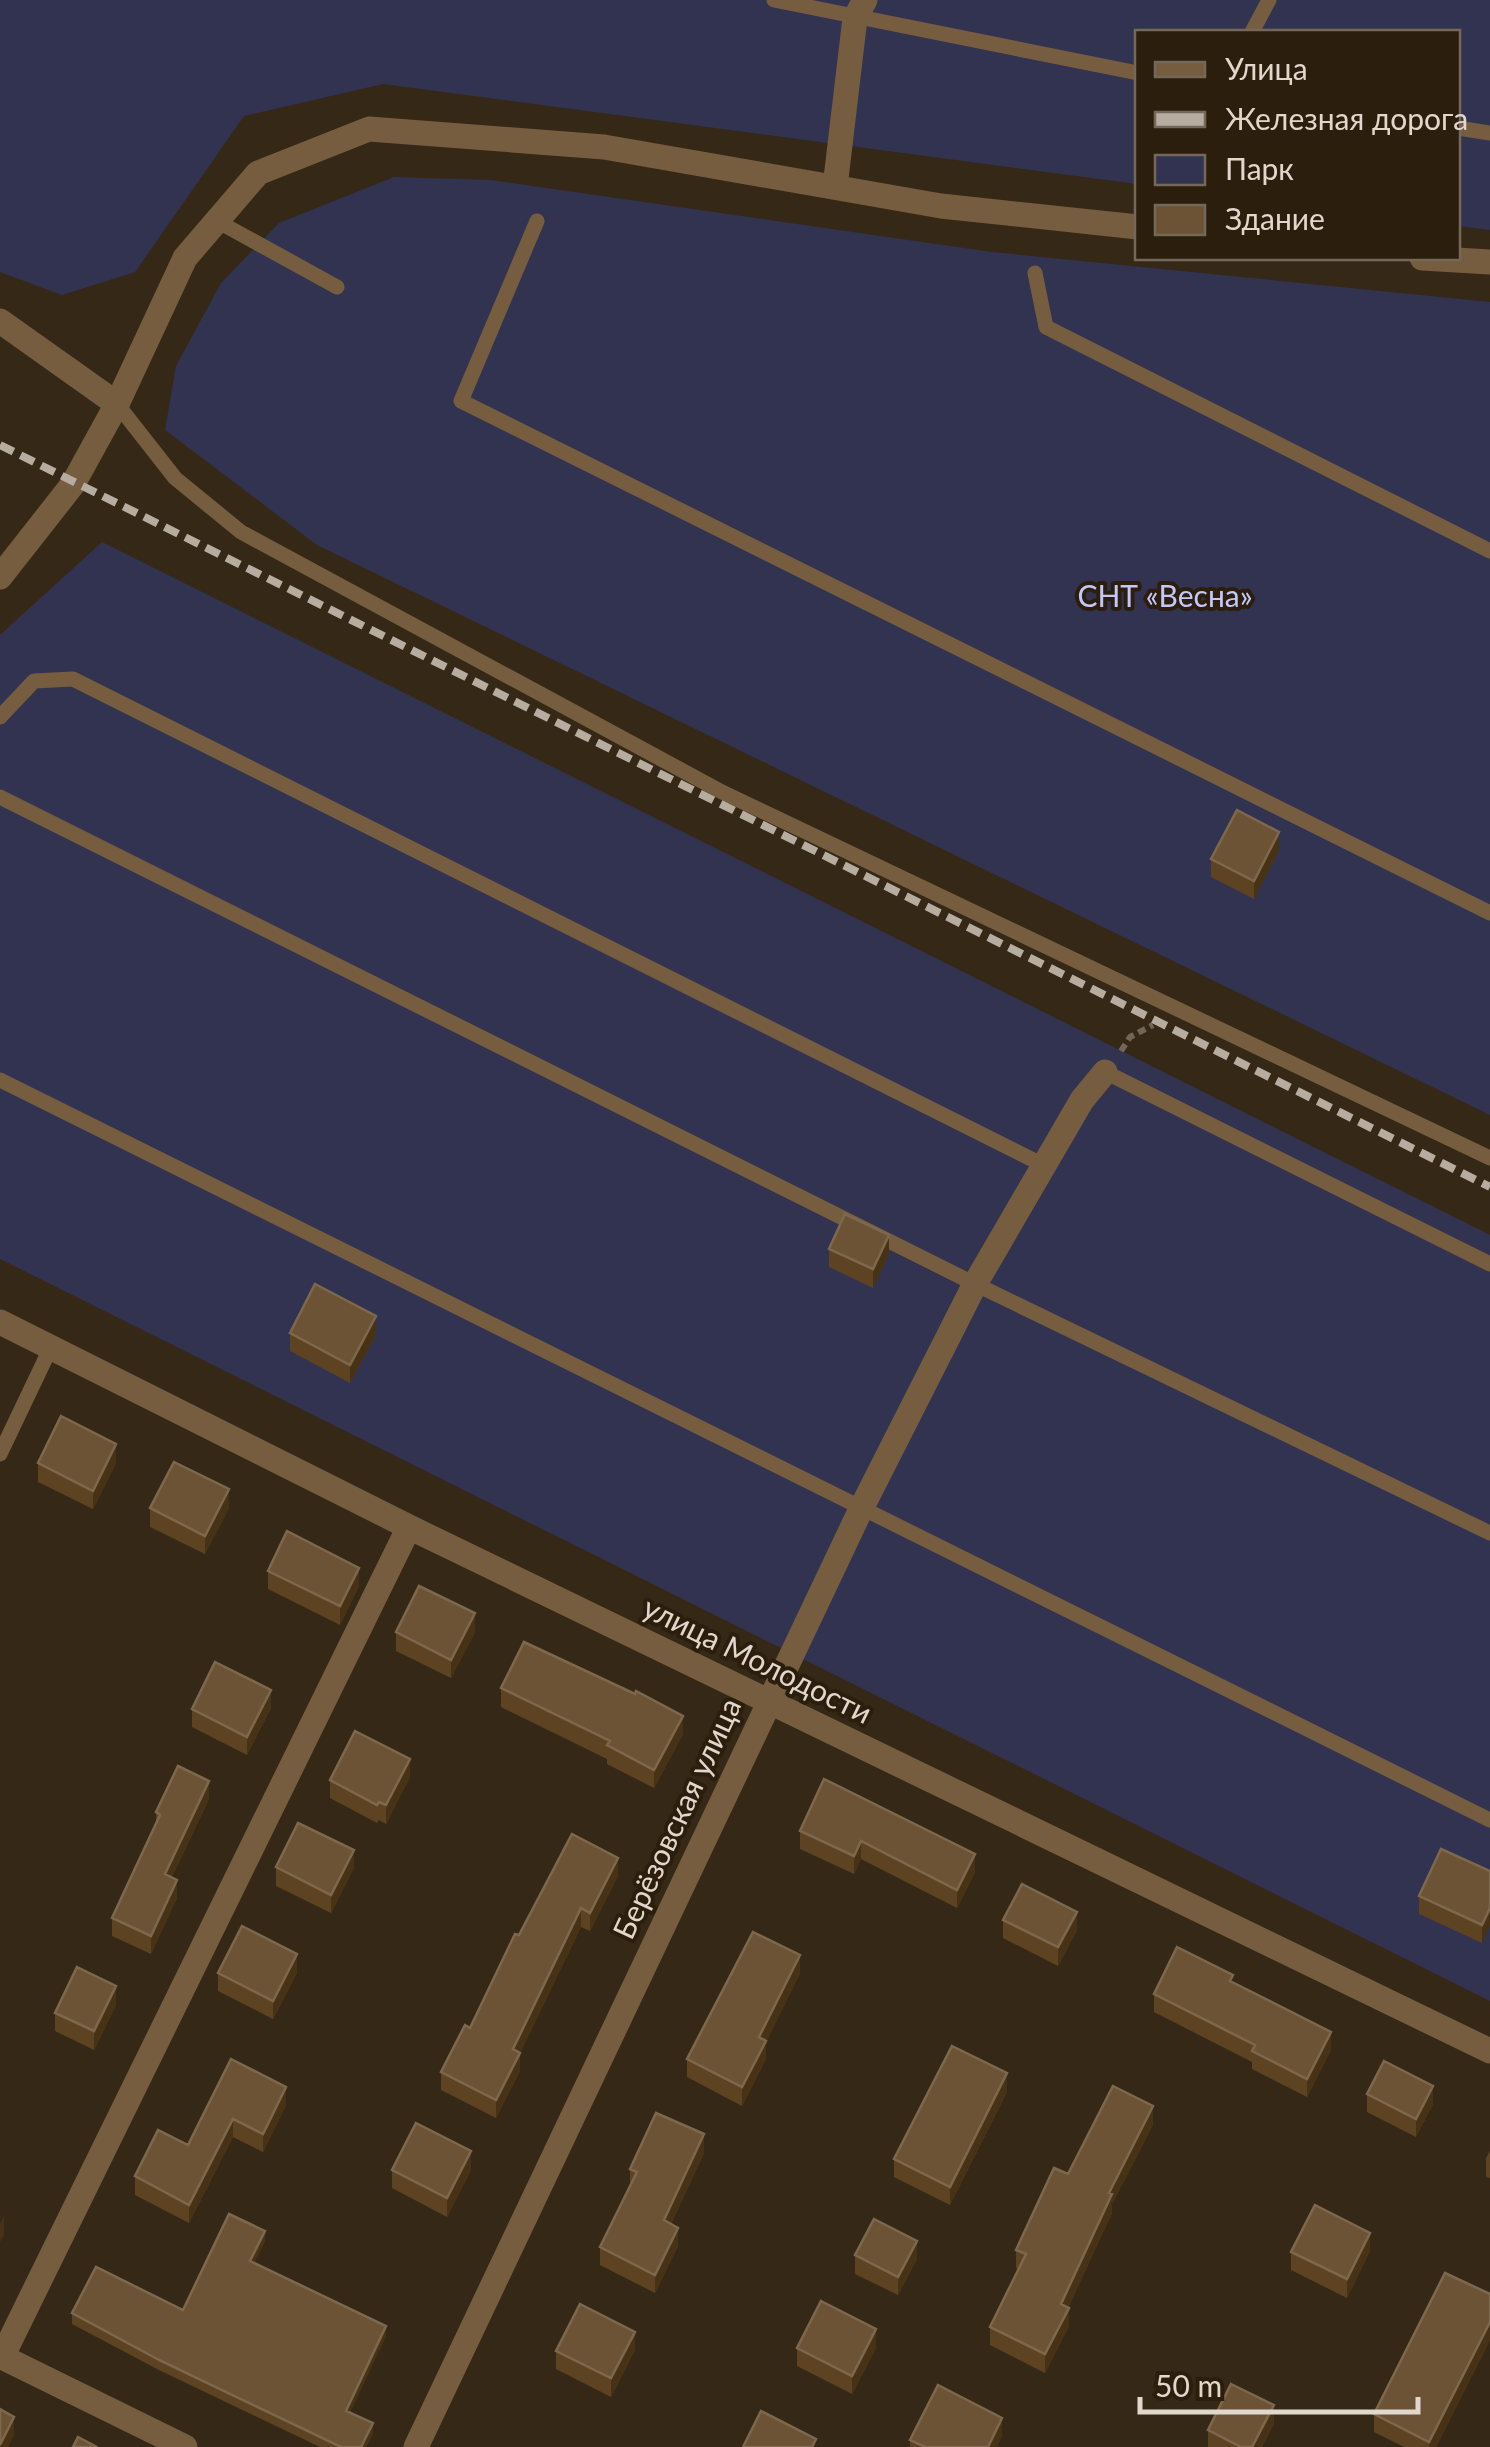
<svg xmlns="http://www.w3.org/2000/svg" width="1490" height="2447" font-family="Lato,sans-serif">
  <rect width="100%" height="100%" fill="#362817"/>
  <path fill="#323350" d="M0 0H1490V230L1458 226V32H1138L1137 184 383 84 244 116 135 272 62 295 0 272Z
    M394 177 491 180 992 252 1490 302V1115L317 545 165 430 176 366 221 283 279 223Z
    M102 542 1490 1235V2001L0 1259V635Z"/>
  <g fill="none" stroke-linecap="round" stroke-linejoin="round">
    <path stroke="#726657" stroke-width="6" stroke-dasharray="8 5" stroke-linecap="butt" d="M1121 1051 1130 1037 1153 1025"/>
    <path stroke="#775d3f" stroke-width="15" d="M774 0 1138 73
      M1252 32 1269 0
      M1458 128 1490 133
      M217 221 337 287
      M537 221 461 401 1490 913
      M1035 273 1046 327 1490 551
      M117 404 175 478 241 532 722 792 1490 1158
      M0 717 34 681 73 679 1043 1165
      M0 797 975 1284 1490 1533
      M1105 1072 1490 1264
      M0 1080 1490 1820
      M0 1454 51 1347"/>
    <path stroke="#775d3f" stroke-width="25" d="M835 187 855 18 865 0
      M1422 258 1490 262
      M0 321 117 404
      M0 577 73 484 117 404 185 258 258 173 369 129 604 147 941 206 1138 227
      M0 1322 409 1527 1490 2051
      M0 2356 185 2447
      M2 2357 409 1527
      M416 2447 862 1507 975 1284 1082 1100 1105 1072"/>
    <path stroke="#b7aca0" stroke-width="8" stroke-dasharray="15 8" stroke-linecap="butt" d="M0 445 1490 1187"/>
  </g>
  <path fill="#5e4323" d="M1279 851 1254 899 1211 877V859Z
    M829 1249 889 1254 873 1288 829 1267Z
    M290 1333 376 1335 350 1383 290 1351Z
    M38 1463H116L93 1509 38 1482Z
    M150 1508H229L205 1554 150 1527Z
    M268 1571 359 1586 340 1625 268 1589Z
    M396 1632H475L451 1678 396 1651Z
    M501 1688 683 1734 654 1788 607 1764V1759L501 1707Z
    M271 1708 247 1755 192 1727V1709Z
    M410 1777 386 1824 379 1820 377 1823 330 1798V1780Z
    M824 1779 975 1872 957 1908 861 1859 854 1874 800 1849V1831Z
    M209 1799 172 1877 177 1898 151 1954 112 1936V1918L156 1825V1812Z
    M276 1867 354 1868 331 1913 276 1886Z
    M1490 1871 1482 1943 1419 1914V1896Z
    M618 1876 590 1931 581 1927 520 2053V2071L496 2118 441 2090V2072L470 2028 519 1935Z
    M1003 1920 1077 1930 1058 1966 1003 1938Z
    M218 1973H297L273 2019 218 1991Z
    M800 1973 766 2042V2059L742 2106 687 2077V2059Z
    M1233 1983 1331 2050 1307 2097 1252 2069V2062L1154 2012V1994Z
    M116 2005 94 2050 55 2031V2013Z
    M231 2059 286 2105 263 2152 233 2137 189 2223 135 2195V2176L188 2145Z
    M1007 2092 950 2205 894 2177V2159Z
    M1367 2094 1433 2104 1416 2137 1367 2112Z
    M1153 2125 1112 2204V2213L1068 2308 1069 2326 1045 2373 990 2345V2327L1019 2269 1016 2268V2250L1068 2174Z
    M1490 2151V2178L1486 2177V2158Z
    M704 2153 671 2224 678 2246 655 2293 600 2265V2247L630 2187V2169Z
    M392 2170H471L447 2217 392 2188Z
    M265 2241 254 2263 386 2336 350 2412 373 2433 366 2447H320L159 2370 72 2324V2313L183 2310Z
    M1370 2251 1347 2298 1291 2270V2252Z
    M855 2255 917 2259 898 2295 855 2274Z
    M1490 2340 1436 2447H1404L1374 2432V2414Z
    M797 2348H876L852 2394 797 2366Z
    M635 2350 611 2397 556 2369V2351Z
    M1274 2423 1262 2447H1208V2430Z
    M1002 2436 997 2447H910V2440Z"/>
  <path fill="#483216" d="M1279 832V851L1254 899V881Z
    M889 1235V1254L873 1288V1269Z
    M376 1316V1335L350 1383V1365Z
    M116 1444V1463L93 1509V1491Z
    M229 1489V1508L205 1554V1536Z
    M359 1568V1586L340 1625V1606Z
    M475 1613V1632L451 1678V1660Z
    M271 1690V1708L247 1755V1737Z
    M683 1716V1734L654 1788V1770Z
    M410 1759V1777L386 1824V1805Z
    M209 1781V1799L165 1892V1874Z
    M861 1841V1859L854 1874V1856Z
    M354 1850V1868L331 1913V1895Z
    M975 1854V1872L957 1908V1890Z
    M618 1858V1876L590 1931V1913Z
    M177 1880V1898L151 1954V1936Z
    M581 1908V1927L513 2068V2049Z
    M1490 1908V1926L1482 1943V1925Z
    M1077 1912V1930L1058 1966V1947Z
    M297 1954V1973L273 2019V2001Z
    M800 1955V1973L766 2042V2059L742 2106V2087L759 2037Z
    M116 1986V2005L94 2050V2031Z
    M1331 2032V2050L1307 2097V2079Z
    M520 2053V2071L496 2118V2100Z
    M1007 2073V2092L950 2205V2187Z
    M1433 2086V2104L1416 2137V2119Z
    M286 2087V2105L263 2152V2134Z
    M1153 2106V2125L1112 2204V2213L1062 2321 1069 2308V2326L1045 2373V2354L1061 2304 1109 2193Z
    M233 2119V2137L189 2223V2205Z
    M704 2134V2153L664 2239V2220Z
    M471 2151V2170L447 2217V2198Z
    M4 2216V2235L0 2242V2224Z
    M678 2228V2246L655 2293V2275Z
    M265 2231V2241L250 2272V2261Z
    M1370 2233V2251L1347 2298V2279Z
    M917 2241V2259L898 2295V2277Z
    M1490 2322V2340L1436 2447H1429V2442Z
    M386 2326V2336L346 2421V2411Z
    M876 2329V2348L852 2394V2376Z
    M635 2332V2350L611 2397V2378Z
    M1274 2405V2423L1262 2447H1252Z
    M14 2417V2435L8 2447H0Z
    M1002 2418V2436L997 2447H988Z
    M373 2423V2433L366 2447H361Z"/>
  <path fill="#6c5335" stroke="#7e684d" stroke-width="2.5" d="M1237 810 1279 832 1254 881 1211 859Z
    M845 1214 889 1235 873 1269 829 1249Z
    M315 1284 376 1316 350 1365 290 1333Z
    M61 1416 116 1444 93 1491 38 1463Z
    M174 1462 229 1489 205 1536 150 1508Z
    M287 1531 359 1568 340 1606 268 1571Z
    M419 1586 475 1613 451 1660 396 1632Z
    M524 1642 635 1694 636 1691 683 1716 654 1770 607 1745 610 1741 501 1688Z
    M215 1662 271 1690 247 1737 192 1709Z
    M355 1731 410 1759 386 1805 379 1802 377 1805 330 1780Z
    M178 1766 209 1781 165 1874 177 1880 151 1936 112 1918 160 1815 156 1812Z
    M824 1779 975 1854 957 1890 861 1841 854 1856 800 1831Z
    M298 1823 354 1850 331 1895 276 1867Z
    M572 1834 618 1858 590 1913 581 1908 513 2049 520 2053 496 2100 441 2072 465 2025 470 2028 515 1934 519 1935Z
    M1441 1849 1490 1871V1908L1482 1925 1419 1896Z
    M1022 1884 1077 1912 1058 1947 1003 1920Z
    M242 1926 297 1954 273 2001 218 1973Z
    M753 1932 800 1955 759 2037 766 2041 742 2087 687 2059Z
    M1177 1947 1233 1975 1230 1981 1331 2032 1307 2079 1252 2051 1255 2045 1154 1994Z
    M77 1967 116 1986 94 2031 55 2013Z
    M952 2046 1007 2073 950 2187 894 2159Z
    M231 2059 286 2087 263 2134 233 2119 189 2205 135 2176 158 2130 188 2145Z
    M1384 2061 1433 2086 1416 2119 1367 2094Z
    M1113 2086 1153 2106 1109 2193 1112 2194 1061 2304 1069 2308 1045 2354 990 2327 1026 2254 1016 2250 1054 2168 1068 2174Z
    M656 2113 704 2134 664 2220 678 2228 655 2275 600 2247 637 2172 630 2169Z
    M416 2123 471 2151 447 2198 392 2170Z
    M1315 2205 1370 2233 1347 2279 1291 2252Z
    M229 2214 265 2231 250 2261 386 2326 346 2411 373 2423 361 2447H341L159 2360 72 2313 96 2267 183 2310Z
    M874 2219 917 2241 898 2277 855 2255Z
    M1445 2273 1490 2294V2322L1429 2442 1374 2414Z
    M821 2301 876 2329 852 2376 797 2348Z
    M580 2304 635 2332 611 2378 556 2351Z
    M1231 2384 1274 2405 1252 2447H1241L1208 2430Z
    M938 2385 1002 2418 988 2447H925L910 2440Z
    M0 2409 14 2417 0 2445Z
    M761 2411 816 2439 812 2447H743Z
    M78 2437 97 2447H73Z"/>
  <g text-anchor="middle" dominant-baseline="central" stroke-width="8" stroke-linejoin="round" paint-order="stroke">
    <g font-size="30" fill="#c3c7fc" stroke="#2c1e0d">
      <text x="1165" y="595">СНТ «Весна»</text>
    </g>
    <g font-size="30" fill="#e1d7cd" stroke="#2c1e0d">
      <text transform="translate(758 1659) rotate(26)">улица Молодости</text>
      <text transform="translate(676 1818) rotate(-65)">Берёзовская улица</text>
    </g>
  </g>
  <rect x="1135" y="30" width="325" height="230" fill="#2c1e0d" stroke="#74685a" stroke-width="2.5"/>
  <rect x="1155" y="62" width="50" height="15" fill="#775d3f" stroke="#74685a" stroke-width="2.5"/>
  <text x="1225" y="80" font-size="30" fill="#e1d7cd">Улица</text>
  <rect x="1155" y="112" width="50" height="15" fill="#b7aca0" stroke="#74685a" stroke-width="2.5"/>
  <text x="1225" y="130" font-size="30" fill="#e1d7cd">Железная дорога</text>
  <rect x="1155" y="155" width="50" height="30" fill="#323350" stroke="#74685a" stroke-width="2.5"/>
  <text x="1225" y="180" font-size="30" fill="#e1d7cd">Парк</text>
  <rect x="1155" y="205" width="50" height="30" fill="#6c5335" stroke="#74685a" stroke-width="2.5"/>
  <text x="1225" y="230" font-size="30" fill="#e1d7cd">Здание</text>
  <path d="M1140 2397v15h278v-15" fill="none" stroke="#e1d7cd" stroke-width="5"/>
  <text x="1155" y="2397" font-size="30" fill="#e1d7cd" stroke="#2c1e0d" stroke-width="8" paint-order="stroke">50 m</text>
</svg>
